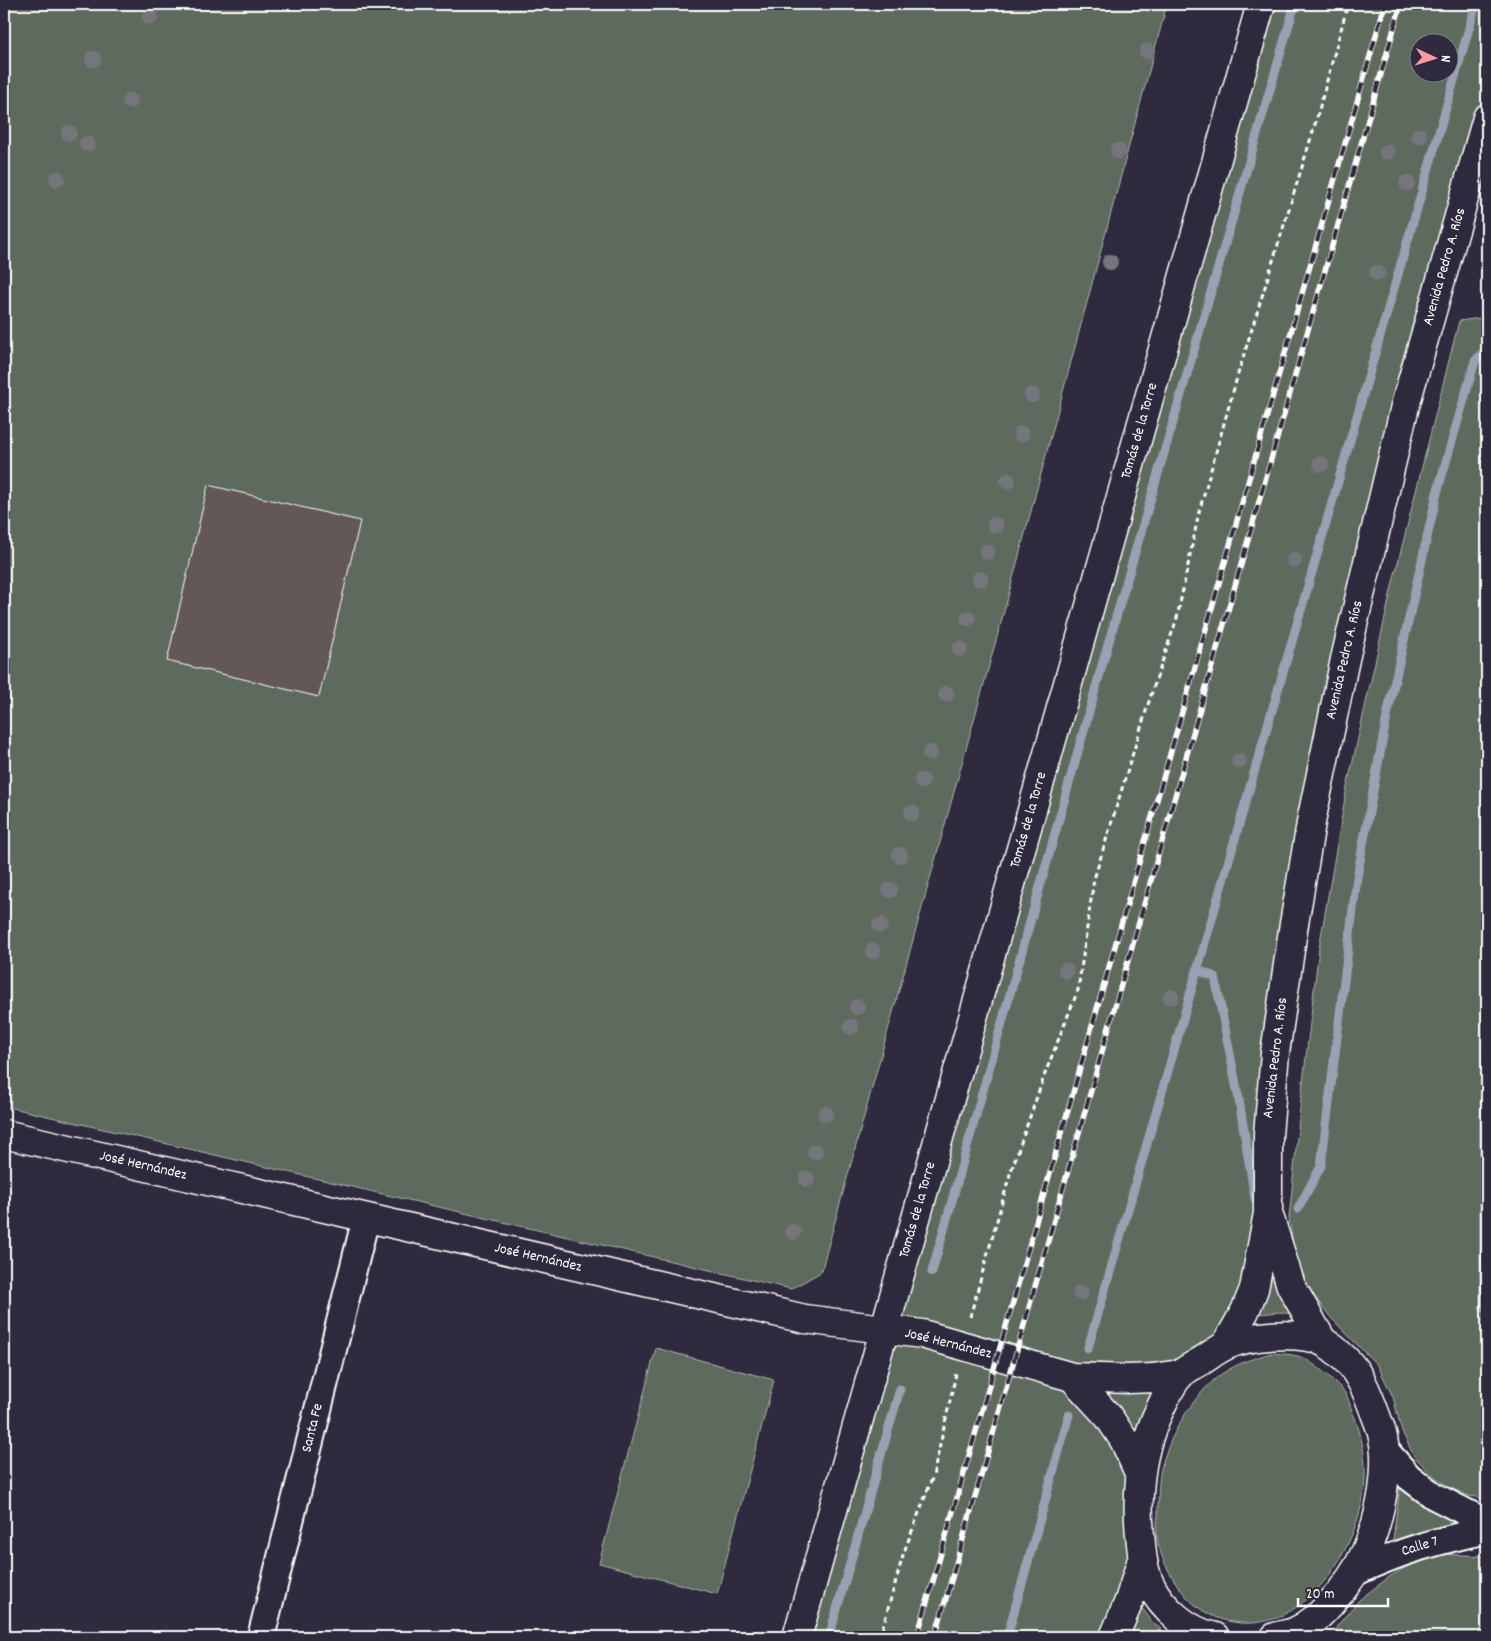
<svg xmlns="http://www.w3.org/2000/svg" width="1491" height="1641" font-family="Dekko,sans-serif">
  <rect width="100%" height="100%" fill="#2f2a3d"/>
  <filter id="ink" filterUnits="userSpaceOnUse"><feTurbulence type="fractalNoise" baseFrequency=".02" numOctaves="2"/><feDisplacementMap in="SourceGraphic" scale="10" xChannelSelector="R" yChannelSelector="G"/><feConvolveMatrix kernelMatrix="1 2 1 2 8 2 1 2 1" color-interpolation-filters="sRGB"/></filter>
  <g filter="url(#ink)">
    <path fill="#5f6a5f" stroke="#afb4af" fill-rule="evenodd" d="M4 4H1167L1005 608 821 1272 791 1289 4 1106Z
      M1261 4H1487V118L1345 659 1245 1311 1180 1374 1138 1519 1114 1637H797ZM1418 42H1448V72H1418Z
      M1487 317V1499L1469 1496 1449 1487 1431 1474 1414 1456 1402 1432 1393 1397 1378 1366 1332 1319 1316 1299 1303 1277 1293 1244 1289 1218 1301 1099 1319 948 1346 792 1393 582 1459 321Z
      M1272 1267 1293 1311 1290 1314 1280 1312 1259 1314 1257 1309 1269 1272Z
      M656 1348 774 1380 717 1594 599 1563Z
      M1271 1353C1280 1354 1290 1354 1298 1356 1311 1360 1337 1382 1345 1393 1348 1398 1350 1405 1352 1411 1365 1440 1369 1475 1361 1507 1348 1561 1303 1628 1240 1623 1221 1621 1208 1616 1193 1603 1177 1589 1160 1560 1157 1538 1156 1531 1157 1523 1158 1515 1158 1502 1158 1487 1160 1474 1167 1438 1193 1394 1223 1373 1238 1363 1254 1358 1271 1353Z
      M1400 1486 1444 1517 1457 1522V1527L1429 1531 1396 1542 1393 1540Z
      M1440 1554 1487 1556V1637H1334L1337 1626 1359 1600 1389 1577 1418 1560Z
      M1139 1608H1142L1154 1624 1161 1629 1160 1632 1145 1637H1128L1137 1620Z"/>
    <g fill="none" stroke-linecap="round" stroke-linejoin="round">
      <path stroke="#9aa1b2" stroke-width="9" d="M1198 970 1215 977 1239 1100 1255 1199
        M1298 1209 1321 1166 1357 877 1387 716 1437 493 1475 361 1487 348
        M932 1272 1103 662 1295 4
        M1484 1307V1125L1487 1045
        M1088 1348 1476 4
        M829 1637 900 1389
        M1007 1637 1069 1415"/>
    </g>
    <path fill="#645854" stroke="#fff" d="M208 485 360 521 319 697 167 661Z"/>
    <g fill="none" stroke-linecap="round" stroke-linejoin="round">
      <g stroke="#fff" stroke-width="30">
        <path id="street" d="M1386 1451 1409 1477 1434 1496 1487 1523
          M1356 1572C1400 1551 1440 1540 1487 1530
          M261 1637 366 1218"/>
      </g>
      <g stroke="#fff" stroke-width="31">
        <path id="secondary" d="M4 1134 805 1319 922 1334 1072 1377 1129 1379 1153 1378 1180 1374
          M1270 1219 1291 1286 1323 1342
          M1226 1345 1245 1311 1254 1289 1268 1213V1135L1275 1053 1293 930 1312 817 1345 659 1405 406 1487 118
          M1072 1377 1108 1416 1124 1440 1139 1473
          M797 1637 1261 4
          M1114 1637 1129 1601 1142 1559
          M1215 1637C1188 1631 1162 1609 1150 1584 1144 1572 1142 1557 1141 1544 1135 1496 1139 1451 1161 1407 1166 1396 1172 1383 1180 1375 1185 1369 1194 1366 1201 1361 1209 1356 1217 1350 1225 1346 1248 1335 1299 1331 1322 1341 1330 1345 1339 1353 1345 1359 1362 1375 1370 1400 1378 1421 1387 1443 1386 1466 1383 1490 1376 1536 1362 1569 1330 1604 1320 1615 1309 1626 1294 1632 1288 1634 1281 1635 1275 1637"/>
      </g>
      <path stroke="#fff" stroke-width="3" stroke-dasharray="5 4" stroke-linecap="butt" d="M970 1317 1010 1174 1046 1071 1078 990 1094 879 1151 695 1177 618 1199 512 1238 374 1314 128 1348 4
        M880 1637 904 1552 933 1476 956 1374"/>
      <use href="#street" stroke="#2f2a3d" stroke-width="26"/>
      <use href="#secondary" stroke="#2f2a3d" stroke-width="28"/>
      <g stroke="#fff" stroke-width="5.5">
        <path id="rail" d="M917 1637 1385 4
          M935 1637 1401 4"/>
      </g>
      <use href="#rail" stroke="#2f2a3d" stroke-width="4" stroke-dasharray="11" stroke-linecap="butt"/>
    </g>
    <g fill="#75767c">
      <circle cx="150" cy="17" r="8"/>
      <circle cx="1147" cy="51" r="8"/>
      <circle cx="93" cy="59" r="8"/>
      <circle cx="130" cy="101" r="8"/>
      <circle cx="69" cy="133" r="8"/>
      <circle cx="1419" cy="136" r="8"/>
      <circle cx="87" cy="144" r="8"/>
      <circle cx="1118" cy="151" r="8"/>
      <circle cx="1387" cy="152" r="8"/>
      <circle cx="57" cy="179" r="8"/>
      <circle cx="1407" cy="183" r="8"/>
      <circle cx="1110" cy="262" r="8"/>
      <circle cx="1377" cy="273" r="8"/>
      <circle cx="1032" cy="395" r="8"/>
      <circle cx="1021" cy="434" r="8"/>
      <circle cx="1321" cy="464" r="8"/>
      <circle cx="1008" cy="481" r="8"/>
      <circle cx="995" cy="525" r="8"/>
      <circle cx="987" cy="552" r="8"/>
      <circle cx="1294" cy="560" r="8"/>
      <circle cx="980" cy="579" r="8"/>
      <circle cx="968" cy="618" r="8"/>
      <circle cx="960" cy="649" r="8"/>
      <circle cx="946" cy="694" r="8"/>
      <circle cx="930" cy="753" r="8"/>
      <circle cx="1239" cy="761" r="8"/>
      <circle cx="922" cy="781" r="8"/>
      <circle cx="912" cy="813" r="8"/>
      <circle cx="900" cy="855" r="8"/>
      <circle cx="890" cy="890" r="8"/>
      <circle cx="880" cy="925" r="8"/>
      <circle cx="873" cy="951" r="8"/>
      <circle cx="1066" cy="971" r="8"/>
      <circle cx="1171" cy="997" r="8"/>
      <circle cx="857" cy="1007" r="8"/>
      <circle cx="851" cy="1027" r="8"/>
      <circle cx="826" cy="1114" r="8"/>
      <circle cx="815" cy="1152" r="8"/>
      <circle cx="807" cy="1179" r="8"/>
      <circle cx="793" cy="1232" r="8"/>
      <circle cx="1081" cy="1293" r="8"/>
    </g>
  </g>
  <g text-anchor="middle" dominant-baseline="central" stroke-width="4" stroke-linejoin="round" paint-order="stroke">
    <g font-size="15" fill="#fff" stroke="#2f2a3d">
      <text transform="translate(1445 267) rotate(-74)">Avenida Pedro A. Ríos</text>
      <text transform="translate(1140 431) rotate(-74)">Tomás de la Torre</text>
      <text transform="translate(1345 660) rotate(-77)">Avenida Pedro A. Ríos</text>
      <text transform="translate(1029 820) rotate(-74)">Tomás de la Torre</text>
      <text transform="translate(1276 1058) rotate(-83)">Avenida Pedro A. Ríos</text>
      <text transform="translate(143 1166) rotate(13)">José Hernández</text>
      <text transform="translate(918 1210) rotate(-74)">Tomás de la Torre</text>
      <text transform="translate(538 1258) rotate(13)">José Hernández</text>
      <text transform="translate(948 1344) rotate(14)">José Hernández</text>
      <text transform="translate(313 1428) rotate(-76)">Santa Fe</text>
      <text transform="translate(1420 1547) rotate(-17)">Calle 7</text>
    </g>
  </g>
  <rect width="1491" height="1641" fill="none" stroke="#2f2a3d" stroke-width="20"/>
  <rect x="10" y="10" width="1471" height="1621" fill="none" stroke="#fff" stroke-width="2" filter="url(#ink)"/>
  <g transform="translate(1434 58) rotate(94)"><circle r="24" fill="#2f2a3d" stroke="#827f8b"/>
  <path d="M0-4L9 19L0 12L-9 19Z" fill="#ff9aa2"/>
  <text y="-8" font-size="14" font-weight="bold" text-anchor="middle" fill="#ffffff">N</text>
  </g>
  <path d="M1298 1598v8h90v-8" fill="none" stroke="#ffffff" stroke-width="2.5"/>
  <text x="1306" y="1598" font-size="15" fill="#ffffff" stroke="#2f2a3d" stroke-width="4" paint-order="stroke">20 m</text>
</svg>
